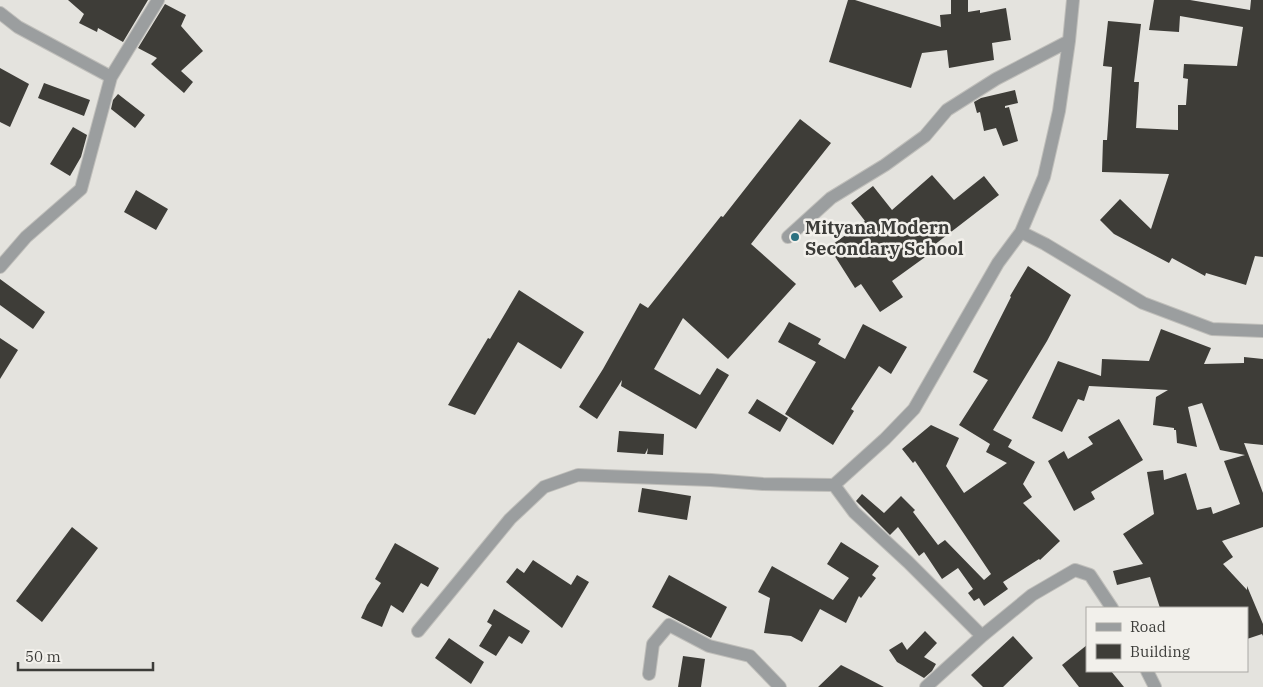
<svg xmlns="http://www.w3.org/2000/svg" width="1263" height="687" font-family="'IBM Plex Serif',serif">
  <rect width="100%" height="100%" fill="#e4e3de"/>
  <path fill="#3e3d38" d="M68 0H148L123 42 98 28 97 32 79 23 84 14Z
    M848 0H855L941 27 940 15 951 14V0H968V12L980 10V13L1006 8 1011 40 992 43 994 60 949 68 947 50 922 53 911 88 829 62Z
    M1154 0H1190L1250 10 1251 0H1263V257L1255 256 1246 285 1206 273 1205 276 1172 258 1169 263 1114 234 1100 220 1120 199 1151 229 1169 174 1102 172 1103 140H1107L1112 67 1103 66 1108 21 1141 24 1134 82H1139L1136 128 1178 130V105H1186L1188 79 1183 78 1184 64 1237 66 1243 27 1180 16 1179 32 1149 30Z
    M165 4 186 15 181 26 203 51 181 71 193 82 184 93 151 64 157 58 138 48Z
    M0 68 29 84 10 127 0 122Z
    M44 83 90 100 84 116 38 98Z
    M1015 90 1018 103 1005 106V108L1009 107 1018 141 1003 146 996 128 984 131 980 112 977 113 974 102 981 98Z
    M118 94 145 115 135 128 111 109 113 100Z
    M800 119 831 143 751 244 796 284 728 359 683 318 654 369 700 395 717 368 729 375 696 429 621 386 622 380 597 419 579 407 603 369 640 303 648 308 721 216 723 217Z
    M73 127 87 135 81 157 70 176 50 164Z
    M932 175 954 200 984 176 999 195 925 252 928 255 892 281 903 297 880 312 861 284 855 288 829 247 865 221 851 203 873 186 892 210Z
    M136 190 168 209 156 230 124 212Z
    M1028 266 1071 295 1047 341 993 430 1012 440 1008 447 1035 462 1023 484 1032 497 1023 503 1060 541 1040 560 1039 559 1003 582 1008 589 984 606 979 598 974 601 968 593 973 589 958 568 942 579 924 552 919 556 898 527 890 535 856 501 862 494 884 513 901 496 915 510 913 512 938 545 945 540 984 580 991 574 915 461 913 463 902 449 931 425 959 438 946 466 964 493 1007 463 986 452 990 444 959 425 988 380 973 372 1011 297 1010 296Z
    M0 279 45 312 33 329 0 305Z
    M519 290 584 332 561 369 518 342 475 415 448 405 488 338 490 339Z
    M789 322 821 339 818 344 845 359 863 324 907 347 891 374 879 366 851 409 854 411 833 445 785 414 816 362 778 342Z
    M1161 329 1211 348 1204 364 1244 363V357L1263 359V445L1244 443 1263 493V527L1222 541 1233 557 1223 564 1247 590V586L1263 624V636L1262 634 1247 639V608H1160L1150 577 1117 585 1113 571 1143 564 1123 534 1154 514 1147 472 1163 470 1164 480 1186 473 1197 510 1211 507 1213 514 1240 504 1224 461 1245 455 1220 450 1202 403 1188 407 1197 447 1177 443 1176 430H1174V428L1153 425 1156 397 1168 390 1089 386 1084 401 1078 399 1062 432 1032 418 1058 361 1101 376 1102 359 1149 361Z
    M0 338 18 350 0 379Z
    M757 399 788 418 780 432 748 413Z
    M1119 419 1143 460 1091 492 1095 499 1074 511 1048 461 1064 451 1068 459 1093 444 1088 437Z
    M619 431 664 434 663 455 647 454 648 448 645 454 617 452Z
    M642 488 691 496 687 520 638 512Z
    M72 527 98 548 42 622 16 601Z
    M841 542 879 566 872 575 876 578 861 598 859 596 846 623 820 609 802 642 791 636 764 633 770 598 758 592 772 566 833 600 849 578 827 564Z
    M395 543 439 568 428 587 421 583 403 613 391 605 382 627 361 618 367 605 381 583 375 579Z
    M533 560 571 585 577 575 589 582 562 628 506 582 517 568 524 573Z
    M669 575 727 607 711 638 652 607Z
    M494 609 530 631 522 644 509 636 496 656 479 646 492 625 487 622Z
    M925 631 937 643 924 657 936 664 932 671 924 678 897 662 889 650 902 642 907 650Z
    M1013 636 1033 658 1003 687H983L971 675Z
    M449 638 484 662 471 684 435 658Z
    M1087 645V671H1111L1124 687H1079L1062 665Z
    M683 656 705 659 701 687H678Z
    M841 665 857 673 884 687H818Z"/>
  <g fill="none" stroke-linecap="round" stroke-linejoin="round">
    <g stroke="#bfbeba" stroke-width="14">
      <path id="street" d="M0 13 18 27 111 77 81 189 26 237 0 267
        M111 77 158 0
        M1021 232 1045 244 1143 303 1212 329 1263 331
        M788 237 831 198 885 165 925 136 947 110 996 79 1069 41
        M834 485 854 512 908 562 982 636
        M418 631 510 519 544 487 578 475 711 480 763 484 834 485 885 439 914 409 998 263 1021 232 1044 177 1059 111 1069 41 1073 0
        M1147 671 1155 687
        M649 674 653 644 669 625 709 646 750 656 780 687
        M926 687 982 636 1032 595 1075 570 1090 575 1112 608"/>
    </g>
    <use href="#street" stroke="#9b9e9f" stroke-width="12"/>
  </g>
  <circle fill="#2c7180" stroke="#f2f0eb" stroke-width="2" cx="795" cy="237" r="5"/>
  <g text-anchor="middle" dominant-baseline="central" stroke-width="5" stroke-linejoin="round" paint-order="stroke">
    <g font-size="18" font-weight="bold" fill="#3c3c39" stroke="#f2f0eb" text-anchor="start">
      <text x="805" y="227">Mityana Modern<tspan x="805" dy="21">Secondary School</tspan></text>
    </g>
  </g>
  <rect x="1086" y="607" width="162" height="65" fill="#f2f0eb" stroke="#a9a8a4"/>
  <rect x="1096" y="623" width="25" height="8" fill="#9b9e9f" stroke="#a9a8a4"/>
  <text x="1130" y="632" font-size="15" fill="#3c3c39">Road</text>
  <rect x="1096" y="644" width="25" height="15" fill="#3e3d38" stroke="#a9a8a4"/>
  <text x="1130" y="657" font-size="15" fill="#3c3c39">Building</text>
  <path d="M18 662v8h135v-8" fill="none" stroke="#3c3c39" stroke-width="2.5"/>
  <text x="25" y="662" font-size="15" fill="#3c3c39" stroke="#f2f0eb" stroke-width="4" paint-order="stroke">50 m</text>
</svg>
